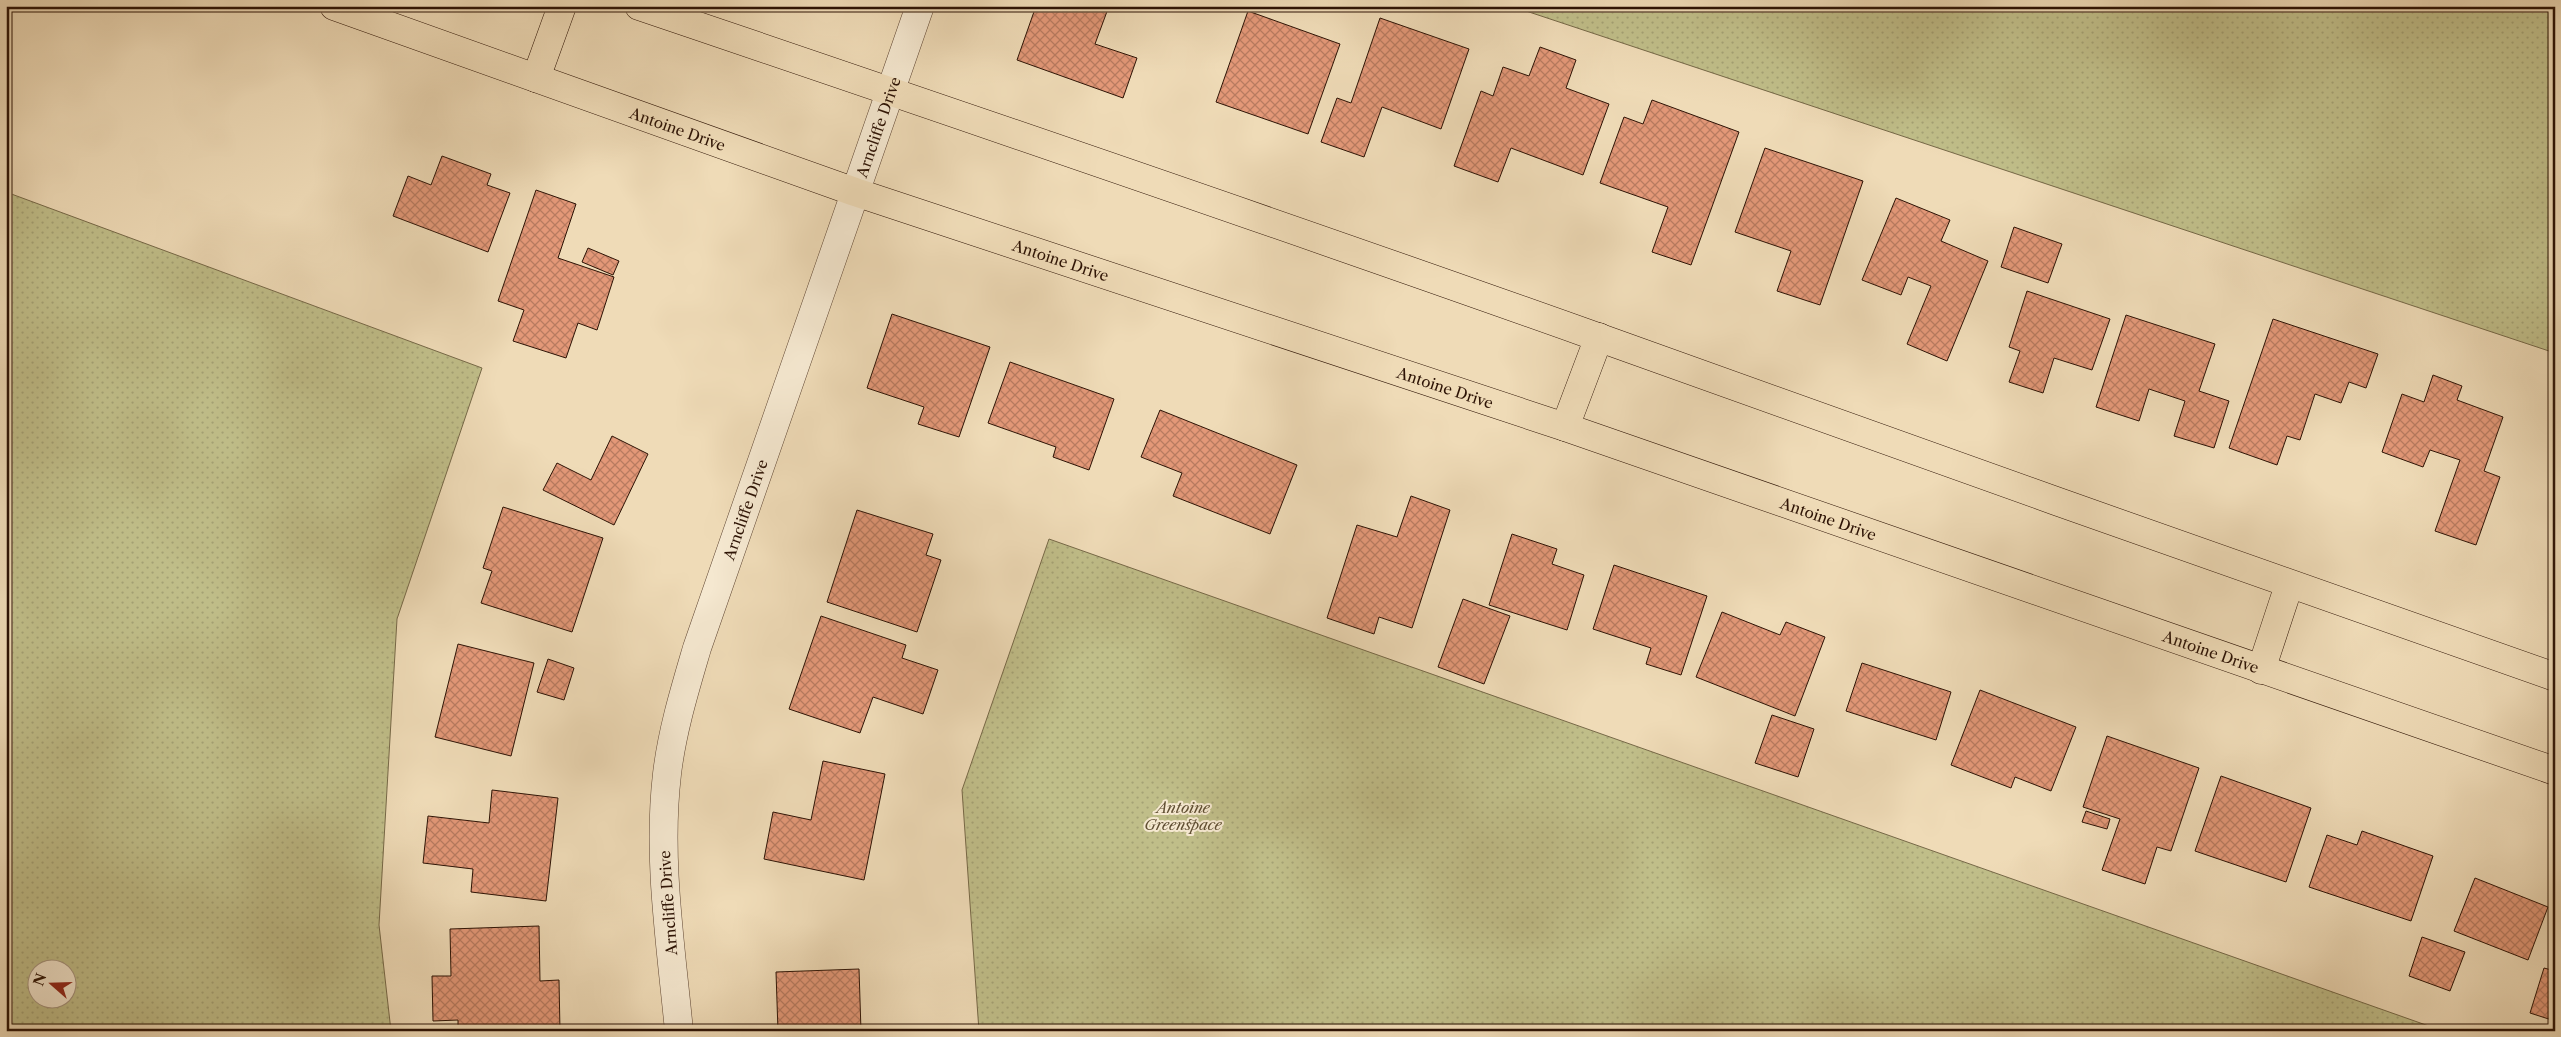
<svg xmlns="http://www.w3.org/2000/svg" width="2561" height="1037" font-family="'Libre Caslon Text',serif">
  <defs>
    <pattern id="grass-dots" width="8" height="8" patternUnits="userSpaceOnUse" patternTransform="scale(1.25)"><rect width="8" height="8" fill="#c0be89"/><path d="M2 2h.1M6 6h.1" fill="none" stroke="#a5a275" stroke-width="1.8" stroke-linecap="round"/></pattern>
    <pattern id="building-cross-hatch" width="8" height="8" patternUnits="userSpaceOnUse" patternTransform="scale(1.25)"><rect width="8" height="8" fill="#e39878"/><path d="M0 0l8 8M0 8l8-8" fill="none" stroke="#b87b60"/></pattern>
  </defs>
  <rect width="100%" height="100%" fill="#efdbb7"/>
  <filter id="stains"><feTurbulence type="fractalNoise" baseFrequency=".004" numOctaves="4"/><feColorMatrix values="0 0 0 0 .2 0 0 0 0 .09 0 0 0 0 .02 0 0 0 .5 -.17"/></filter>
  <radialGradient id="worn" r=".72"><stop offset=".6" stop-color="#630" stop-opacity="0"/><stop offset="1" stop-color="#630" stop-opacity=".3"/></radialGradient>
  <path fill="url(#grass-dots)" stroke="#766847" fill-rule="evenodd" d="M1511 6H2555V353Z
    M6 192 482 368 397 619 379 925 391 1031H6ZM38 970H68V1000H38Z
    M1049 539 2443 1031H979L962 790Z"/>
  <path fill="url(#building-cross-hatch)" stroke="#2d1305" d="M1036 6H1109L1095 44 1137 58 1123 98 1017 60Z
    M1248 11 1340 44 1308 134 1216 102Z
    M1380 18 1469 49 1441 129 1382 107 1364 157 1321 142 1337 98 1351 103Z
    M1540 47 1576 60 1566 88 1609 104 1583 175 1511 148 1498 182 1454 166 1481 91 1493 96 1503 67 1529 76Z
    M1652 100 1739 132 1691 265 1652 252 1668 207 1600 183 1624 117 1643 124Z
    M1765 148 1863 181 1820 305 1777 291 1791 251 1735 232Z
    M442 156 491 174 487 185 510 193 488 252 393 216 408 176 431 185Z
    M536 190 576 204 558 258 614 277 597 330 578 323 566 358 513 341 524 310 498 301Z
    M1896 198 1950 220 1941 241 1988 261 1947 361 1907 344 1931 286 1908 277 1901 295 1862 280Z
    M2014 227 2062 244 2048 283 2001 267Z
    M588 248 619 261 613 275 582 262Z
    M2027 291 2110 319 2092 370 2054 358 2043 393 2009 382 2020 351 2009 347Z
    M892 314 990 347 959 437 918 424 924 407 867 388Z
    M2126 315 2215 344 2199 391 2229 401 2214 448 2174 436 2185 401 2149 389 2139 421 2096 407Z
    M2273 319 2378 354 2366 388 2349 382 2341 403 2315 394 2300 440 2287 436 2277 465 2229 448Z
    M1010 362 1114 399 1089 470 1053 457 1056 447 988 423Z
    M2433 375 2462 386 2457 400 2503 417 2484 471 2500 477 2476 545 2435 531 2460 460 2430 450 2423 467 2382 452 2402 394 2424 402Z
    M1160 410 1297 465 1270 534 1173 496 1182 473 1141 457Z
    M612 436 648 454 614 525 543 490 557 463 591 480Z
    M1411 496 1450 510 1412 628 1379 617 1374 634 1327 618 1357 525 1397 537Z
    M503 507 603 538 572 632 481 603 492 571 483 568Z
    M857 510 933 534 926 555 941 560 917 632 827 602Z
    M1512 534 1557 549 1552 564 1584 575 1567 630 1489 605Z
    M1614 565 1707 596 1681 675 1646 664 1651 648 1593 629Z
    M1463 599 1510 616 1484 684 1438 667Z
    M1722 612 1780 635 1786 622 1825 637 1795 716 1696 677Z
    M821 616 906 645 902 658 938 670 923 714 873 697 860 733 789 709Z
    M458 644 534 663 511 756 435 737Z
    M548 659 574 668 564 700 537 692Z
    M1862 663 1951 692 1936 740 1846 711Z
    M1980 690 2076 727 2051 791 2015 777 2011 788 1951 765Z
    M1772 715 1814 729 1798 777 1755 763Z
    M2107 736 2199 768 2171 851 2157 847 2145 884 2102 870 2120 819 2083 807Z
    M823 761 885 774 864 880 764 859 773 812 811 820Z
    M2221 776 2311 808 2286 882 2195 851Z
    M492 790 558 798 546 901 471 892 473 869 423 863 428 816 489 823Z
    M2086 811 2110 819 2107 829 2082 822Z
    M2362 831 2433 856 2411 921 2309 887 2327 835 2357 845Z
    M2475 878 2548 907 2528 960 2454 931Z
    M539 926 540 981 559 980 560 1031H458V1020L433 1021 432 976H451L450 929Z
    M2422 937 2465 952 2450 991 2409 976Z
    M2544 968 2555 971V1021L2530 1013Z
    M859 969 861 1031H778L776 972Z"/>
  <g fill="none" stroke-linecap="round" stroke-linejoin="round">
    <g stroke="#5e4532" stroke-width="29">
      <g id="minor">
        <path id="s1" d="M679 1031C671 946 657 859 667 774 672 731 685 689 697 648L920 6"/>
      </g>
    </g>
    <g stroke="#2d1305" stroke-width="29">
      <g id="major">
        <path id="s2" d="M334 6 855 192 1565 427 2555 771"/>
        <path d="M639 6C961 115 1283 225 1603 339 1920 452 2237 567 2555 677"/>
        <path d="M536 78 562 6"/>
        <path d="M1565 427 1599 337"/>
        <path d="M2261 670 2289 585"/>
      </g>
    </g>
    <use href="#minor" stroke="#f5e8d0" stroke-width="28"/>
    <use href="#major" stroke="#efdbb7" stroke-width="28"/>
  </g>
  <g text-anchor="middle" dominant-baseline="central" stroke-width="4" stroke-linejoin="round" paint-order="stroke">
    <g font-size="15" fill="#2d1305" stroke="#f5e8d0">
      <text stroke="none"><textPath href="#s1" startOffset="939">Arncliffe Drive</textPath></text>
      <text stroke="none"><textPath href="#s2" startOffset="365">Antoine Drive</textPath></text>
      <text stroke="none"><textPath href="#s2" startOffset="770">Antoine Drive</textPath></text>
      <text stroke="none"><textPath href="#s2" startOffset="1175">Antoine Drive</textPath></text>
      <text stroke="none"><textPath href="#s1" startOffset="534">Arncliffe Drive</textPath></text>
      <text stroke="none"><textPath href="#s2" startOffset="1580">Antoine Drive</textPath></text>
      <text stroke="none"><textPath href="#s2" startOffset="1985">Antoine Drive</textPath></text>
      <text transform="translate(668 903) rotate(-94)">Arncliffe Drive</text>
    </g>
    <g font-size="15" font-style="italic" fill="#604f33" stroke="#f5e8d0">
      <text x="1183" y="807">Antoine<tspan x="1183" dy="17">Greenspace</tspan></text>
    </g>
  </g>
  <rect width="2561" height="1037" fill="none" stroke="#efdbb7" stroke-width="25"/>
  <rect x="8" y="8" width="2546" height="1022" fill="none" stroke="#2d1305" stroke-width="2.5"/>
  <rect x="12" y="12" width="2536" height="1012" fill="none" stroke="#2d1305"/>
  <g transform="translate(52 984) rotate(290)"><circle r="24" fill="#f5e8d0" stroke="#a5937f"/>
  <path d="M0-4L9 19L0 12L-9 19Z" fill="#8f2418"/>
  <text y="-8" font-size="14" font-weight="bold" text-anchor="middle" fill="#2d1305">N</text>
  </g>
  <rect width="100%" height="100%" filter="url(#stains)"/>
  <rect width="100%" height="100%" fill="url(#worn)"/>
</svg>
